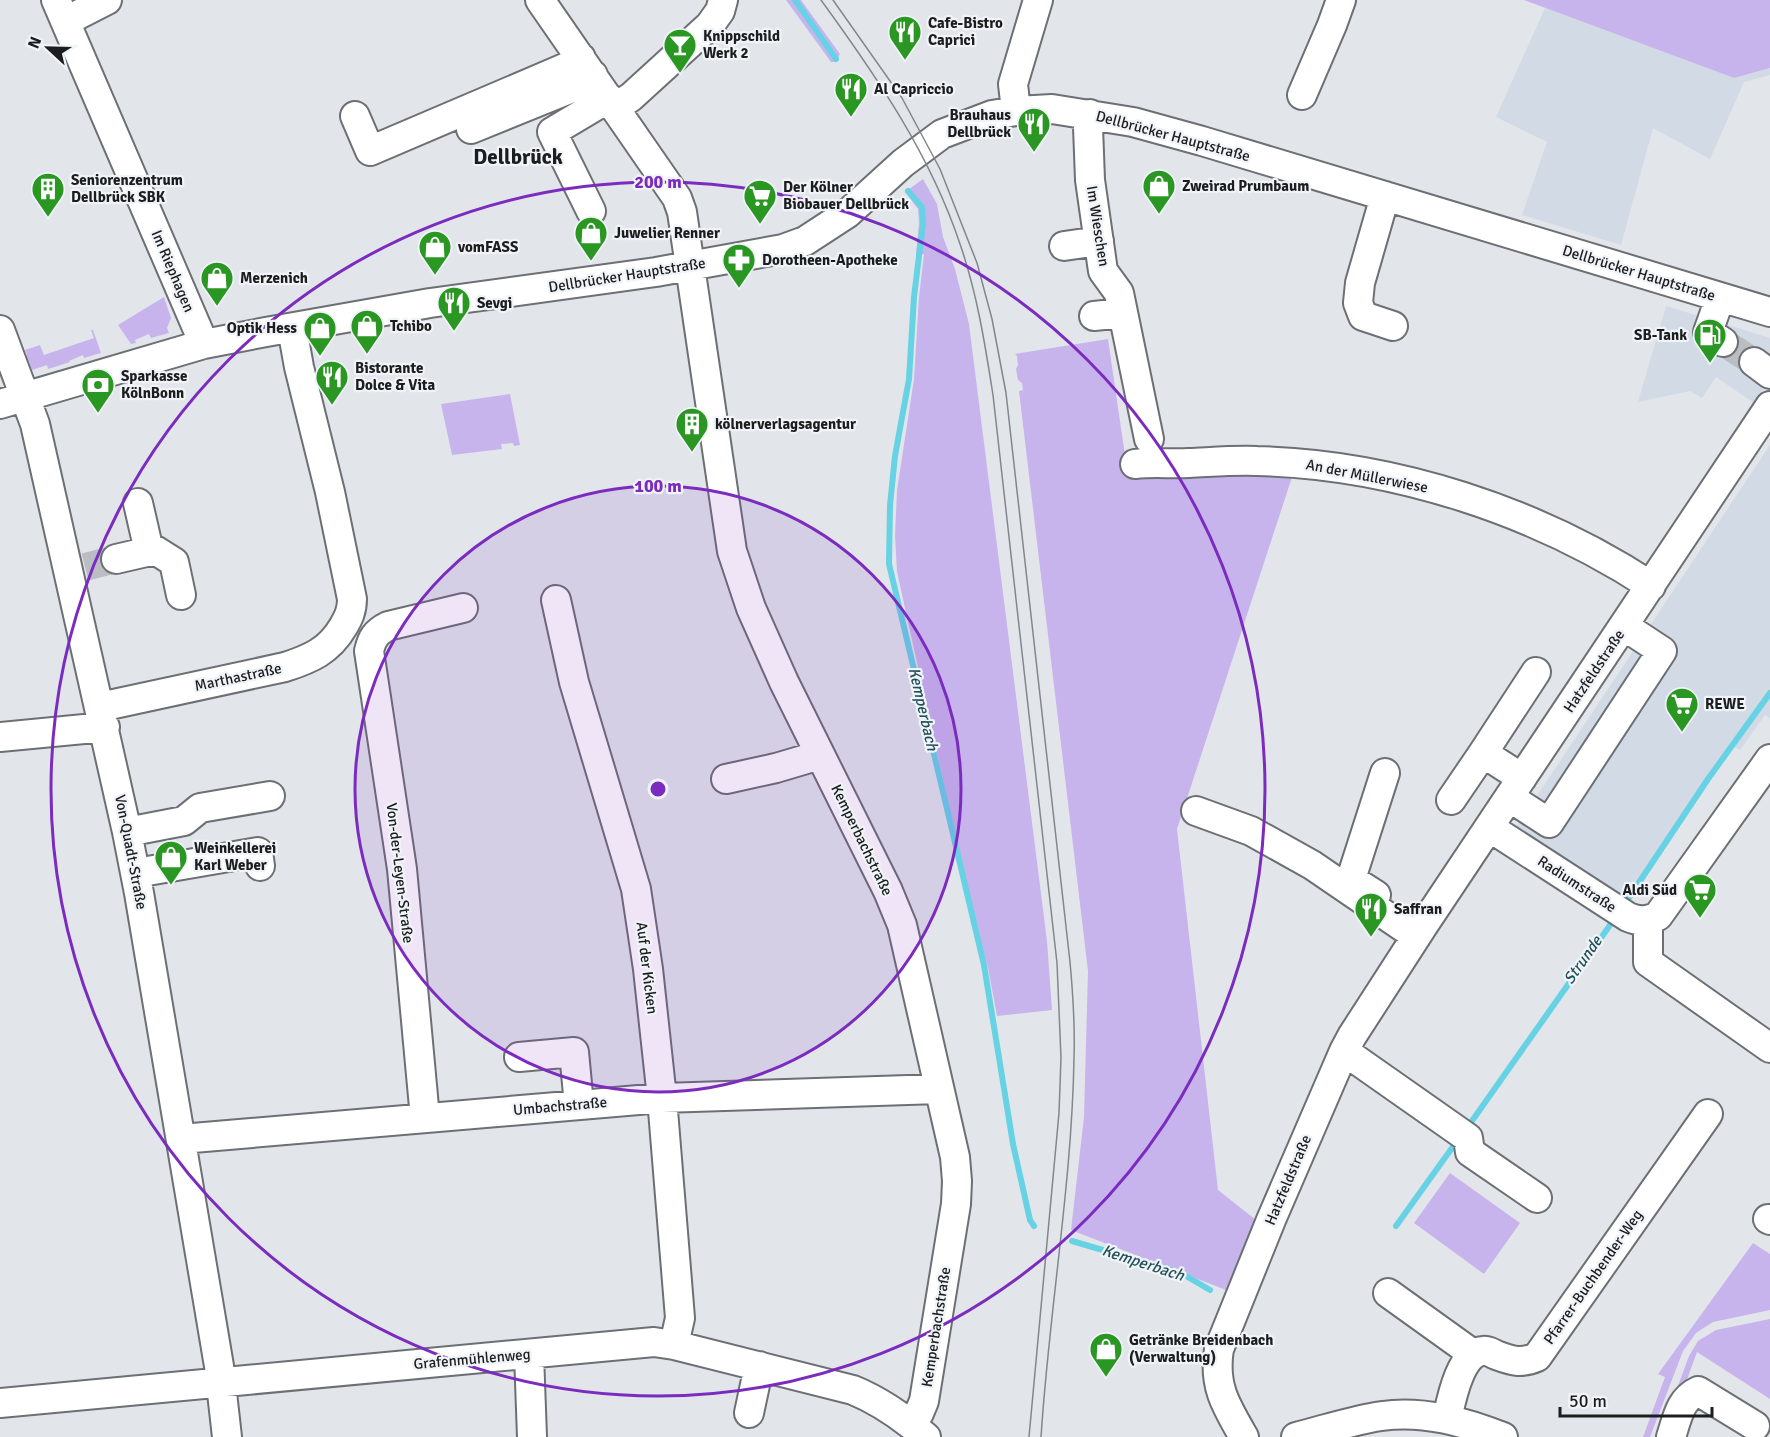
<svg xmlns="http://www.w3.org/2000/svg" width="1770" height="1437" font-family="Signika,sans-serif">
  <rect width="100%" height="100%" fill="#e2e6eb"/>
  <path fill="#d1dae5" d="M1545 8 1734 78 1770 68V75L1744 82 1710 159 1653 128 1621 245 1522 215 1547 142 1496 117Z
    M1666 306 1770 338V379L1754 403 1716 377 1702 398 1690 391 1638 402Z
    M1770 445V718L1765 715 1740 750 1730 744 1623 901 1515 829Z"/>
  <path fill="#c8b4ec" d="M786 0H801L840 54 836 62H831Z
    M1524 0H1770V68L1734 78Z
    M923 179 937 204 943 237 955 269 969 324 1047 941 1052 1010 997 1016 988 968 971 906 897 572 895 536 897 490 914 379 919 297 924 254 916 255 919 223 918 209 905 192Z
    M164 297 171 318 167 328 169 333 151 338 149 334 135 340 136 343 131 344 118 325Z
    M91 330H93L101 353 84 358 83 355 69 361 70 362 48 369 47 365 32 370 29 361 24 362 22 357 27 355 25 350 40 345 44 355 94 338Z
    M1108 339 1128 476 1294 471 1177 829 1218 1190 1256 1220 1226 1290 1071 1230 1084 1117 1088 971 1019 391 1023 390 1022 383 1018 380 1016 369 1018 365 1017 356 1015 354Z
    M510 394 520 445 514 446 513 443 501 444 502 449 452 455 441 404Z
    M1450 1173 1520 1223 1484 1274 1414 1223Z
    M1753 1243 1770 1254V1310L1713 1322 1696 1333 1683 1351 1650 1437H1643L1665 1377 1658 1374Z
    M1770 1319V1399L1697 1352 1666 1437H1659L1689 1356 1698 1341 1716 1330Z"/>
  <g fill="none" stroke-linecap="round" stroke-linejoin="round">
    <path stroke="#68d2e5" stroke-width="6" d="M795 0 836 59
      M908 191 922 207 923 223 914 297 909 379 895 456 890 505 889 564 984 965 1013 1144 1030 1220 1034 1226
      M1624 905 1708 779 1770 693
      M1467 1128 1615 918
      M1396 1226 1457 1141
      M1072 1241 1181 1273 1210 1290"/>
    <path stroke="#babec2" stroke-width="28" stroke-dasharray="28 14" stroke-linecap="butt" d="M1723 342 1754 362
      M85 567 116 559"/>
    <g stroke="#6c6f73" stroke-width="32">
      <path id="minor" d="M56 0 204 344
        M540 0 677 198 682 212 732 551 751 608 784 682 888 891 902 925 955 1157 957 1181 956 1204 924 1401 919 1413 911 1424
        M66 21 107 0
        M1302 95 1332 25 1341 0
        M616 107 631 97 710 25 720 11 723 0
        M1016 111 1013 84 1038 0
        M1090 114 1088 127 1090 180 1103 271 1119 293 1149 439
        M355 116 370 151 567 67 581 58
        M471 129 577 86 593 75
        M1385 196 1360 283 1358 303 1363 316 1393 326
        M591 211 552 132 609 98
        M1064 246 1099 241
        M1720 298 1708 332 1723 342
        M1094 316 1123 313
        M0 330 35 424 127 832 139 893 219 1366 227 1437
        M1754 362 1770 374
        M0 404 204 344 266 332 430 303 656 272 783 249 805 241 848 213 903 163 942 134 992 115 1016 111 1052 109 1133 122 1202 141 1770 312
        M1135 464C1153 462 1171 464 1189 463 1212 462 1235 460 1257 461 1393 464 1537 511 1651 586
        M138 503 149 551
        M116 559 155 550 174 562 181 595
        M556 600 574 682 636 889 648 969 662 1098 680 1318 674 1345
        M100 707 285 667C310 659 329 651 343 627 349 617 352 610 352 599L330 492 299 367 292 328
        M0 737 105 727
        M1522 778 1483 753 1536 672
        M726 779 776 768 820 755
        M1509 797 1549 823 1662 651 1624 626
        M1451 800 1483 753
        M1196 811 1251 831 1312 865 1416 936
        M1489 827 1628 917C1640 922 1647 921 1658 916L1770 759
        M127 832 184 821 200 808 270 796
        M136 873 258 852 260 866
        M1376 895 1351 879 1385 773
        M1648 921V962L1770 1048
        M1344 1051 1468 1138 1470 1152 1537 1198
        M519 1057 574 1052 579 1105
        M425 1118 402 869 369 651C372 638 376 632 388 626L463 608
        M181 1139 662 1098 939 1089
        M1768 1219 1770 1220
        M1388 1293 1473 1354
        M529 1354 532 1437
        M0 1403 654 1342 674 1345 853 1390C880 1401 904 1418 926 1437
        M749 1413 759 1366
        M1447 1419C1451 1401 1460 1352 1483 1351 1487 1350 1492 1353 1496 1355 1512 1361 1521 1364 1537 1357L1708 1114
        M1244 1437C1226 1406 1213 1386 1219 1349L1271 1220 1344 1051 1352 1036 1423 926 1770 406
        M1296 1437C1324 1430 1353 1420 1382 1416 1423 1410 1465 1422 1503 1437
        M1671 1437C1677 1419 1680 1399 1698 1391L1755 1426"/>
    </g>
    <use href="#minor" stroke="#fff" stroke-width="28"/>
    <path stroke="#83868a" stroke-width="1.5" d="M821 0C877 77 930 154 960 244 977 293 985 344 993 395L1057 963 1061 1058 1059 1113 1029 1437
      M833 0 902 98 940 169 977 263 992 319 1006 393 1070 962C1073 994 1075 1026 1074 1058 1072 1184 1049 1311 1041 1437"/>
  </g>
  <circle cx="658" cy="789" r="303" fill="#7b2cbf" fill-opacity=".12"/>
  <g fill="none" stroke="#7b2cbf" stroke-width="3">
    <circle cx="658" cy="789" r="303"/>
    <circle cx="658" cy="789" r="607"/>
  </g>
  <defs>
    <g id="restaurant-pin" transform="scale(1.725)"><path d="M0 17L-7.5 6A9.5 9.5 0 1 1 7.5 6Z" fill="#2a9722" stroke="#f0f3f8"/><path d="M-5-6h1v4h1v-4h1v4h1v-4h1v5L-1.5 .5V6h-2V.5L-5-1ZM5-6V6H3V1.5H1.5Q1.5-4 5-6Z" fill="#fff"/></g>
    <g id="bar-pin" transform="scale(1.725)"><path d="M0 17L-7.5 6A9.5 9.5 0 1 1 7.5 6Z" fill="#2a9722" stroke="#f0f3f8"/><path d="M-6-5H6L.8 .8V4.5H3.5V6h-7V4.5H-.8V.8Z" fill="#fff"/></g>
    <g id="shop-pin" transform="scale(1.725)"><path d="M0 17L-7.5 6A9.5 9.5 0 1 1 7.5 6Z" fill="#2a9722" stroke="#f0f3f8"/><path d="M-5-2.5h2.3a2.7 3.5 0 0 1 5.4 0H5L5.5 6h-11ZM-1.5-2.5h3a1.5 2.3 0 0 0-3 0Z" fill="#fff"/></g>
    <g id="building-pin" transform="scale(1.725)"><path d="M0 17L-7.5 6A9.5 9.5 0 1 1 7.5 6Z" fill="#2a9722" stroke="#f0f3f8"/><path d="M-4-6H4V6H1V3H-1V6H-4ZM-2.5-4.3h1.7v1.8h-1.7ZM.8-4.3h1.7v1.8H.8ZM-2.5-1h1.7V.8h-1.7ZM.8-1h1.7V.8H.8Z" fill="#fff"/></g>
    <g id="supermarket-pin" transform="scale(1.725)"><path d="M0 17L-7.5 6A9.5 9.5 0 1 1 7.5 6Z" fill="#2a9722" stroke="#f0f3f8"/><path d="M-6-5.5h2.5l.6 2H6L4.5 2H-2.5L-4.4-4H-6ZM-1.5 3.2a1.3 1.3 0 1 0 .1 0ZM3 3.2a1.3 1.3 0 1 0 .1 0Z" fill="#fff"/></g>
    <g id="pharmacy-pin" transform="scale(1.725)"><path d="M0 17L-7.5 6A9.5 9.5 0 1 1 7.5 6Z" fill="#2a9722" stroke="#f0f3f8"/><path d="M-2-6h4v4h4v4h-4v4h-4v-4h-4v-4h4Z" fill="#fff"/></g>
    <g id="fuel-pin" transform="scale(1.725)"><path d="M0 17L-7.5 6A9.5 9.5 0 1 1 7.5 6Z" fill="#2a9722" stroke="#f0f3f8"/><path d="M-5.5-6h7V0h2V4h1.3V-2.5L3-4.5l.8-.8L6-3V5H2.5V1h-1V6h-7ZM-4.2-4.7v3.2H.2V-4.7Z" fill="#fff"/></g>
    <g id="bank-pin" transform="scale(1.725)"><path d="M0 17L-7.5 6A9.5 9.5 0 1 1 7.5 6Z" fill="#2a9722" stroke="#f0f3f8"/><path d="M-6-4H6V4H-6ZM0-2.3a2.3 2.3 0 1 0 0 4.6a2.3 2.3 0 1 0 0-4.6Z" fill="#fff"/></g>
  </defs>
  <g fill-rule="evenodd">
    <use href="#restaurant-pin" x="905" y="32"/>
    <use href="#bar-pin" x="680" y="45"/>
    <use href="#restaurant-pin" x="851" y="89"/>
    <use href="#restaurant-pin" x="1034" y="124"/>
    <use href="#shop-pin" x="1159" y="186"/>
    <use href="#building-pin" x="48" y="189"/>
    <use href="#supermarket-pin" x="760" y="196"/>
    <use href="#shop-pin" x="591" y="233"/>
    <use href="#shop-pin" x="435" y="247"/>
    <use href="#pharmacy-pin" x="739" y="260"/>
    <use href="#shop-pin" x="217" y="278"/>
    <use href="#restaurant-pin" x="454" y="303"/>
    <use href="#shop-pin" x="367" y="326"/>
    <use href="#shop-pin" x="320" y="328"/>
    <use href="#fuel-pin" x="1710" y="335"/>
    <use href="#restaurant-pin" x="332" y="377"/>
    <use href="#bank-pin" x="98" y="385"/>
    <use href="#building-pin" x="692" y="424"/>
    <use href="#supermarket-pin" x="1682" y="704"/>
    <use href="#shop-pin" x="171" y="857"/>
    <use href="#supermarket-pin" x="1700" y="890"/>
    <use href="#restaurant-pin" x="1371" y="909"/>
    <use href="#shop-pin" x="1106" y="1349"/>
  </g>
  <g text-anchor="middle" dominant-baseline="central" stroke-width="4.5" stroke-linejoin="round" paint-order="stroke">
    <g font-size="15" font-weight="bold" fill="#1b1d1e" stroke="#f0f3f8" text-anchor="start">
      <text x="928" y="23">Cafe-Bistro<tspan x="928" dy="17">Caprici</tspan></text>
      <text x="703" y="36">Knippschild<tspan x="703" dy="17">Werk 2</tspan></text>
      <text x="874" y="89">Al Capriccio</text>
      <text x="1011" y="115" text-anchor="end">Brauhaus<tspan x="1011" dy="17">Dellbrück</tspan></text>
      <text x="71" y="180">Seniorenzentrum<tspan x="71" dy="17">Dellbrück SBK</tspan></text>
      <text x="1182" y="186">Zweirad Prumbaum</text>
      <text x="783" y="187">Der Kölner<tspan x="783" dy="17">Biobauer Dellbrück</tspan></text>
      <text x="614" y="233">Juwelier Renner</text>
      <text x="458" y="247">vomFASS</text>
      <text x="762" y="260">Dorotheen-Apotheke</text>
      <text x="240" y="278">Merzenich</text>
      <text x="477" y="303">Sevgi</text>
      <text x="390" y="326">Tchibo</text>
      <text x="297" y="328" text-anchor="end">Optik Hess</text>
      <text x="1687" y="335" text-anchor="end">SB-Tank</text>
      <text x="355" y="368">Bistorante<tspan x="355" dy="17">Dolce &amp; Vita</tspan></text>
      <text x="121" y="376">Sparkasse<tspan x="121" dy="17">KölnBonn</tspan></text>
      <text x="715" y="424">kölnerverlagsagentur</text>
      <text x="1705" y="704">REWE</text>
      <text x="194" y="848">Weinkellerei<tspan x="194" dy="17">Karl Weber</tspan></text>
      <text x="1677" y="890" text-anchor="end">Aldi Süd</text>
      <text x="1394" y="909">Saffran</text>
      <text x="1129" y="1340">Getränke Breidenbach<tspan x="1129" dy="17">(Verwaltung)</tspan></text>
    </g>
    <g font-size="15" fill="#1b1d1e" stroke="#f0f3f8">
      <text transform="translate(1173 136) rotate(15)">Dellbrücker Hauptstraße</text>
      <text transform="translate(1098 226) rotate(81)">Im Wieschen</text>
      <text transform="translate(173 271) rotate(67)">Im Riephagen</text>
      <text transform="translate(1639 273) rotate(17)">Dellbrücker Hauptstraße</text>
      <text transform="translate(627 275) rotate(-9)">Dellbrücker Hauptstraße</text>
      <text transform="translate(1367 476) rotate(11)">An der Müllerwiese</text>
      <text transform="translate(1594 671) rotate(-56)">Hatzfeldstraße</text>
      <text transform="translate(238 677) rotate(-12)">Marthastraße</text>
      <text transform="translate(862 840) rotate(64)">Kemperbachstraße</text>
      <text transform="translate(131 852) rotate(79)">Von-Quadt-Straße</text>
      <text transform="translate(400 873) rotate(83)">Von-der-Leyen-Straße</text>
      <text transform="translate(1577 884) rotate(33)">Radiumstraße</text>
      <text transform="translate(647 968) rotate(83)">Auf der Kicken</text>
      <text transform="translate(560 1106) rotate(-5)">Umbachstraße</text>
      <text transform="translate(1288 1180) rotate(-67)">Hatzfeldstraße</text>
      <text transform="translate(1593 1277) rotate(-55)">Pfarrer-Buchbender-Weg</text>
      <text transform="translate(936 1327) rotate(-81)">Kemperbachstraße</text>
      <text transform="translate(472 1359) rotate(-5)">Grafenmühlenweg</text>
    </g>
    <g font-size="16" font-style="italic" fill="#225159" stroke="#f0f3f8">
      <text transform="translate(923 709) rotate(77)">Kemperbach</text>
      <text transform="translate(1583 960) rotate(-55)">Strunde</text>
      <text transform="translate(1143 1263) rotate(18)">Kemperbach</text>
    </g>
    <g font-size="21" font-weight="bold" fill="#1b1d1e" stroke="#f0f3f8">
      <text x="518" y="157">Dellbrück</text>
    </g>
  </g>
  <circle cx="658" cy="789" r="9" fill="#7b2cbf" stroke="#f0f3f8" stroke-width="3"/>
  <g font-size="18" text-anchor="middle" font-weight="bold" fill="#7b2cbf" stroke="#f0f3f8" stroke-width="4.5" stroke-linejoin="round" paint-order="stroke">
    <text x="658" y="188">200 m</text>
    <text x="658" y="492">100 m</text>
  </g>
  <g transform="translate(48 48) rotate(292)" stroke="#f0f3f8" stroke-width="4.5" paint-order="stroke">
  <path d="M0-4.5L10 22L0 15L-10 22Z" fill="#1b1d1e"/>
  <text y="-9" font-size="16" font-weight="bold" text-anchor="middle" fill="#1b1d1e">N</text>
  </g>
  <path d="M1560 1407v9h152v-9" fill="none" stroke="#1b1d1e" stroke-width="3"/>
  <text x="1569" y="1407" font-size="18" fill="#1b1d1e" stroke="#f0f3f8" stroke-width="4.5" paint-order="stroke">50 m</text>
</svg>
